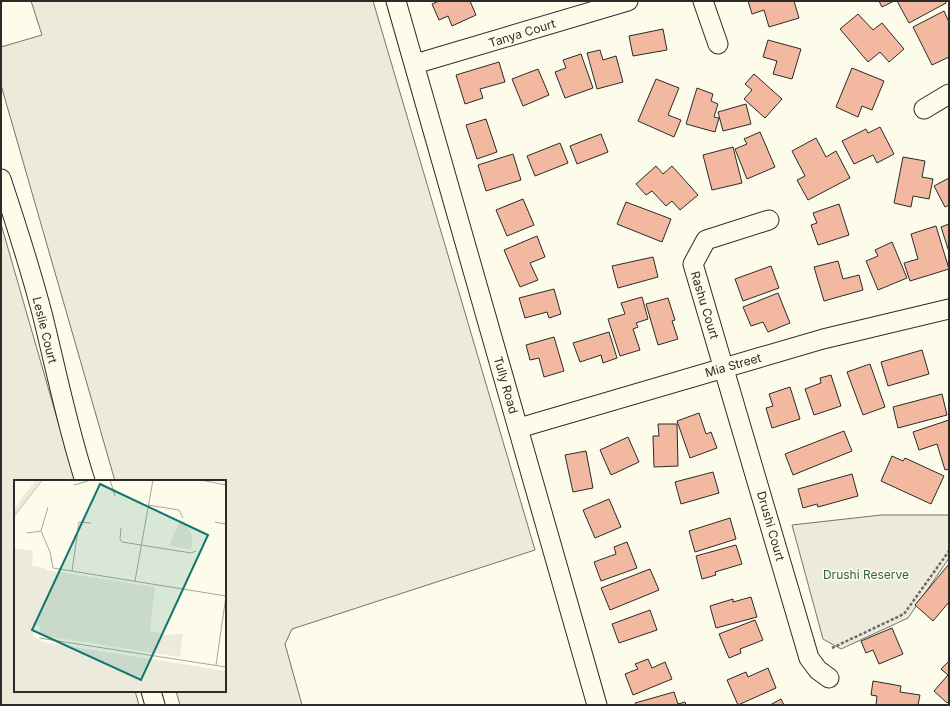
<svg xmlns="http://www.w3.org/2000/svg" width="950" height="706" font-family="Inter,sans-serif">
  <rect width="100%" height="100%" fill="#fdfbea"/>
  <path fill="#ecebdb" stroke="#74746e" d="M31 1H373L535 550 292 629 285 644 302 705H180L176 691H225V481H115L1 85V47L42 35Z
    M1 224 75 481H15V691H135L139 705H1Z
    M881 515H949V558L908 618 841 649 823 639 792 525Z"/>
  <path fill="#f2b8a0" stroke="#2b2b2b" d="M439 1H470L476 15 452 26 448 16 439 20 432 4Z
    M748 1H794L799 18 769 27 764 10 752 14Z
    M879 1H894L882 7Z
    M897 1H945L946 3 909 23Z
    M944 11 949 22V57L932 65 913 27Z
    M858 14 873 30 882 23 904 49 889 62 880 52 868 62 840 29Z
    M663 29 667 50 633 56 629 36Z
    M768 40 801 49 792 79 773 74 777 61 763 57Z
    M600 50 603 60 616 56 623 82 597 89 587 53Z
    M581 54 593 88 565 98 555 72 566 68 563 60Z
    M499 62 505 82 480 89 483 98 465 104 456 75Z
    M852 68 884 81 872 110 862 106 858 117 836 107Z
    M538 69 549 95 523 106 512 79Z
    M754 74 782 99 765 118 744 99 752 90 745 84Z
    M656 79 679 88 668 115 681 120 674 137 638 121Z
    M697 88 713 94 711 101 718 104 714 117 719 118 715 132 686 124Z
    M746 104 751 124 723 131 718 112Z
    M486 119 497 152 477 159 466 125Z
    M880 127 894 154 877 163 873 155 854 164 842 141 866 129 868 133Z
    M760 132 775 167 747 179 735 149 747 144 744 139Z
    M601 134 608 152 577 164 570 146Z
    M816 138 826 157 836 151 850 178 808 200 797 180 805 176 792 151Z
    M560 143 568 163 535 176 527 156Z
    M733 147 742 183 712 190 703 155Z
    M513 154 521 180 486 191 478 165Z
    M903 157 925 161 922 177 933 179 929 199 913 196 911 207 894 203Z
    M656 166 663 174 672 166 698 195 680 210 672 201 666 206 652 191 646 195 636 184Z
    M949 178V205L945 207 934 186Z
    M523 199 534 225 507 236 496 210Z
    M626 202 671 219 662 242 617 224Z
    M839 204 849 235 818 245 811 225 817 223 813 213Z
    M949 224V252L941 227Z
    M936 226 949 269 910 281 904 263 918 259 911 234Z
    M537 236 545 257 530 263 538 280 520 287 504 250Z
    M892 242 907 278 878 290 866 261 878 256 875 250Z
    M653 257 658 277 618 288 612 266Z
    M838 261 843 279 859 275 863 290 824 301 814 267Z
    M771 266 779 288 743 301 735 279Z
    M554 289 561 314 549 318 547 312 525 318 519 298Z
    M778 293 790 323 768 332 763 322 751 326 743 307Z
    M642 297 648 319 636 323 638 327 633 329 640 350 620 356 608 319 625 314 621 303Z
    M668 298 675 320 672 321 678 339 658 345 646 304Z
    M609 332 617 358 603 363 601 355 580 362 573 343Z
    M554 337 564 371 544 377 539 358 530 360 526 345Z
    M922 350 929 374 888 386 881 362Z
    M870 364 885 407 863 415 847 372Z
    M831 375 841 406 814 415 805 389 821 383 820 378Z
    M790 387 800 419 772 428 766 408 773 406 769 394Z
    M942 394 947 415 898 428 893 407Z
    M699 413 706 434 711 432 717 448 690 458 677 421Z
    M949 420V469L945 470 937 444 919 450 913 432Z
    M658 424H677L678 466 654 467 653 436H659Z
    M844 431 852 451 793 475 785 454Z
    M628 437 639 462 611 475 600 450Z
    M586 451 593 488 573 492 565 455Z
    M892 456 903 461 905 458 944 476 931 504 881 481Z
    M713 472 719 493 681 504 675 482Z
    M852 474 858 496 818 507 817 504 803 508 798 489Z
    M609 499 621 527 595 538 583 510Z
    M730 518 736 539 695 552 689 531Z
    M627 542 637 568 601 581 594 562 616 554 614 547Z
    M736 545 742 564 715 572 716 575 702 579 696 556Z
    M949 564V602L933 621 915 605Z
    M650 569 659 590 610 610 601 588Z
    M751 597 757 617 716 628 710 606 733 599V602Z
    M650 610 657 630 619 643 612 624Z
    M755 620 763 640 740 649 741 653 729 658 719 634Z
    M892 628 903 654 879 664 873 650 866 653 861 641Z
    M648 659 652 668 665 662 672 679 633 695 625 674 638 669 635 664Z
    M949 661V701L947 703 934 691 948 675 941 669Z
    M768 668 776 688 738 705 727 680 746 672 748 677Z
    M873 681 901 686 900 692 920 695 918 705H876L877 696 871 695Z
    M674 692 678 704 685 702 686 705H636L635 703Z
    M781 699 784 705H770Z"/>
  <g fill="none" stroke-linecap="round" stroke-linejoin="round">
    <g stroke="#2b2b2b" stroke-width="21">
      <path id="minor" d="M396 1 597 705
        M703 1 718 44
        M415 64 628 1
        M924 109 949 94
        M1 179C16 224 30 268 42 313 56 369 67 426 85 481
        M769 220 706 240 693 264 809 658 818 670 829 678
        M519 428 823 339 949 309
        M151 691 155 705"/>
    </g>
    <path stroke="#6a6964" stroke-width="2.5" stroke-dasharray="3 2" stroke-linecap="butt" d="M832 648 904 614 949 551"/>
    <use href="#minor" stroke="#fdfbea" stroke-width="19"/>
  </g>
  <g text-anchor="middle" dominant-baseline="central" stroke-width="3" stroke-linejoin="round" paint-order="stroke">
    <g font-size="12" fill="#2b2b2b" stroke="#fdfbea">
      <text transform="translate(522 33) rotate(-17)">Tanya Court</text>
      <text transform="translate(705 305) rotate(73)">Rashu Court</text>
      <text transform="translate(45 330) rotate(76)">Leslie Court</text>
      <text transform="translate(733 365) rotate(-16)">Mia Street</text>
      <text transform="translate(506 385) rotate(74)">Tully Road</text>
      <text transform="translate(771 526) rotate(74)">Drushi Court</text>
    </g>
    <g font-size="12" fill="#34623c" stroke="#fdfbea">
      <text x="866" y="574">Drushi Reserve</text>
    </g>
  </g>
  <g transform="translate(14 480)">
    <rect width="212" height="212" fill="#fdfbea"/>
    <path d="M22 0H26L0 34V29ZM166 40 170 41 178 55V67L175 69 155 66ZM0 68 19 71 18 86 31 88V90L141 107 136 150 151 155 169 154 166 177 25 155 26 146 20 145 19 156 29 162 212 191V212H0Z" fill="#ecebdb"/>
    <path fill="none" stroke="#d8d7c9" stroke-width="2" d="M0 36 28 0"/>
    <path fill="none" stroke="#a9a89e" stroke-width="1" d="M96 0 101 16M187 0 212 5M60 5 77 0M134 25 165 30 169 38M34 27 27 51 36 72 39 88 212 116M201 42 210 44 212 42M107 48 106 59 108 62 177 73 182 71M13 53 27 51M58 91 65 42 77 43M121 101 139 0M25 158 212 187M202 185 212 116"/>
    <path fill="#0f766e" fill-opacity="0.15" stroke="#0f766e" stroke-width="2" d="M86 4 194 55 127 200 18 150Z"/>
    <rect width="212" height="212" fill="none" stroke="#2b2b2b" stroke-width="2"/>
  </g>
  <rect width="950" height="706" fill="none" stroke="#2b2b2b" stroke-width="4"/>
</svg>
